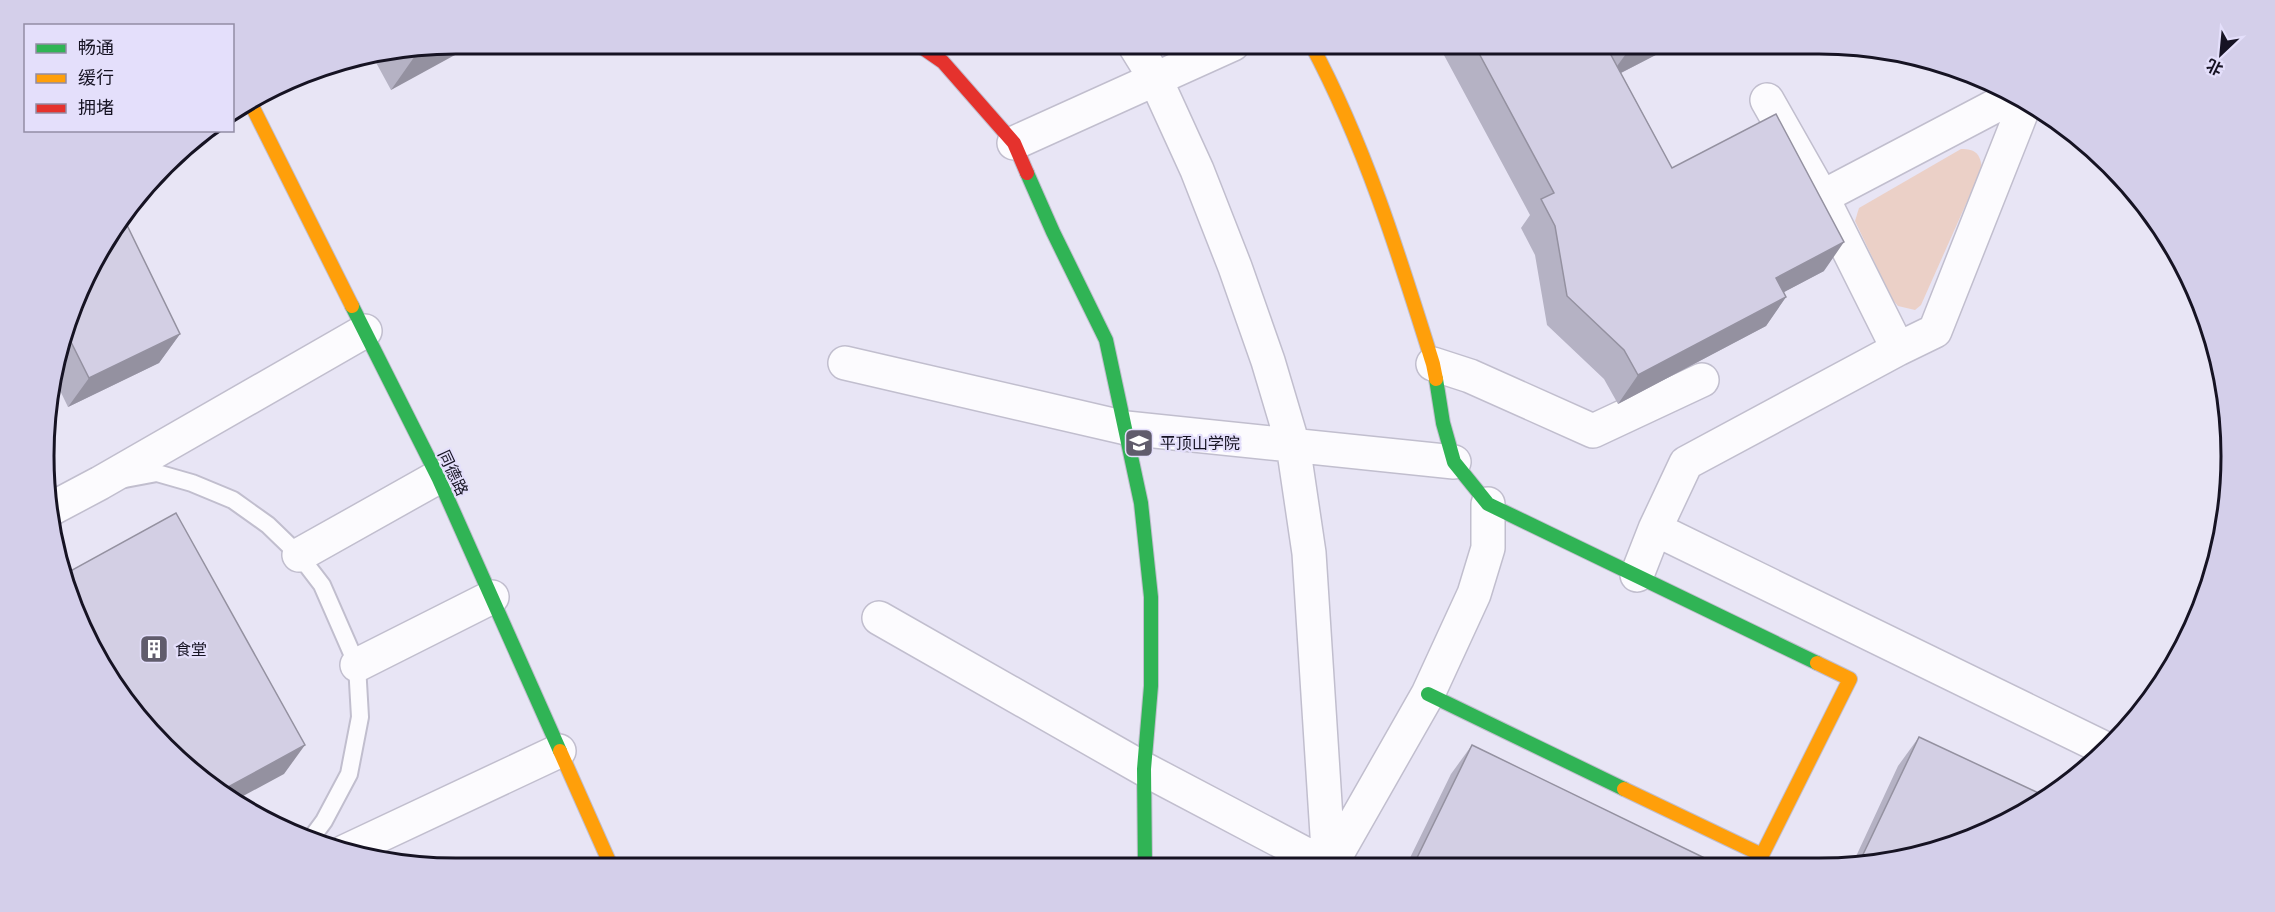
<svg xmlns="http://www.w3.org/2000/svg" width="2275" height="912" font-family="Rubik,'Noto Sans SC',sans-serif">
  <rect width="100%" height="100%" fill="#e8e5f5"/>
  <path fill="#ebd0c7" d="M1961 149C1976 149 1980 154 1982 168L1921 305 1915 310 1898 306 1892 299 1855 221 1859 208Z"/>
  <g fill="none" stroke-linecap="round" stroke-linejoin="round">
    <g stroke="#c1bece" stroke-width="20">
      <path id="lane" d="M125 479 157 473 192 483 233 500 268 525 299 555 322 585 357 665 360 717 349 774 324 821 310 840"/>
    </g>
    <g stroke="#c1bece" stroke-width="36">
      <path id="street" d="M1134 44 1155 78 1197 170 1235 267 1268 361 1293 445 1309 553 1329 866
        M1767 100 1822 197 1898 349
        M1014 143 1233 44
        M1822 197 2016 95
        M845 363 1126 428 1454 462
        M1433 364 1470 376 1593 431 1702 380
        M51 509 100 483 365 331
        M1655 529 2106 749
        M299 555 438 477
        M1637 575 1655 529 1686 463 1898 349 1935 331 2026 101
        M879 618 1144 769 1328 866
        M357 665 492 597
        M344 852 559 751
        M1330 866 1428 694 1474 594 1488 548V504"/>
    </g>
    <g stroke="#c1bece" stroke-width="16">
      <path id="fast" d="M1027 173 1053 232 1106 340 1141 503 1151 597V686L1144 769 1145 867
        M352 306 438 477 560 751
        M1436 379 1443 423 1454 462 1488 504 1817 663
        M1428 694 1624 789"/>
    </g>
    <g stroke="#c1bece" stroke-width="16">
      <path id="slow" d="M1311 44C1365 145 1399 255 1433 364L1436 379
        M249 100 352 306
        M560 751 612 868
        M1624 789 1762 855 1850 679 1817 663"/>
    </g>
    <g stroke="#c1bece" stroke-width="16">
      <path id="jam" d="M917 44 943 62 1014 143 1027 173"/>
    </g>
    <use href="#lane" stroke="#fcfbfe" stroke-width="16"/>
    <use href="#street" stroke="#fcfbfe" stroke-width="33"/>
    <use href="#fast" stroke="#30b455" stroke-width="14"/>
    <use href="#slow" stroke="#ff9f0a" stroke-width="14"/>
    <use href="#jam" stroke="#e5322d" stroke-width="14"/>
  </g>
  <path fill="#b5b2c4" d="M456 44 391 90 373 57Z
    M1438 44H1677L1621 73 1672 168 1824 271 1784 292 1786 297 1766 326 1618 404 1604 379 1547 325 1535 255 1521 228 1530 215Z
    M65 324 180 334 159 363 68 407 53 376Z
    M1919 737 1873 865H1852L1898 766Z
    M1472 745 1719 865 1406 866 1451 774Z"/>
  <path fill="#9491a0" d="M456 44H475L391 90 417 53 425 49Z
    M1642 44H1677L1607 80 1628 51Z
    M1844 242 1824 271 1756 307 1776 278Z
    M1786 297 1766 326 1618 404 1638 375Z
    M180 334 159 363 68 407 89 378Z
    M305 745 284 774 234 801 219 792Z"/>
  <path fill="#d3cfe4" stroke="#9491a0" stroke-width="1.5" d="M1474 44H1605L1672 168 1776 114 1844 242 1776 278 1786 297 1638 375 1624 350 1567 296 1555 226 1541 199 1554 193Z
    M1623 44H1642L1628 51Z
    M425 49 417 53 415 50Z
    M124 219 180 334 89 378 64 328 99 250Z
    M176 513 305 745 219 792 205 783 113 685 75 614 63 575Z
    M1919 737 2045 796 2001 826 1873 865H1858Z
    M1472 745 1719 865 1413 866Z"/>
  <defs>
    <g id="university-square" transform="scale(1.5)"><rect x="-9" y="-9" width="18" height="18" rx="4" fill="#605c6c" stroke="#e4dffb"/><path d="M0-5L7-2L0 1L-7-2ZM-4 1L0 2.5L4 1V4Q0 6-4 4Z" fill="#fff"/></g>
    <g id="building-square" transform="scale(1.5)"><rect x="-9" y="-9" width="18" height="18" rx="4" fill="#605c6c" stroke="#e4dffb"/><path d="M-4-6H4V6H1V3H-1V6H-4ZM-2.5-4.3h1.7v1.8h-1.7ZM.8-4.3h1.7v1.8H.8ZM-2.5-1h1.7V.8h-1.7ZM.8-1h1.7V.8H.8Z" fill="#fff"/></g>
  </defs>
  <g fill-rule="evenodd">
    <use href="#university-square" x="1139" y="443"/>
    <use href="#building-square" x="154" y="649"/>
  </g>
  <g text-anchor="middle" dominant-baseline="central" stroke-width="4.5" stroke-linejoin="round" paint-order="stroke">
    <g font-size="16" fill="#161323" stroke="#e4dffb" text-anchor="start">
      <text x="1160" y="443">平顶山学院</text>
      <text x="175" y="649">食堂</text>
    </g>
    <g font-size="16" fill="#161323" stroke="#e4dffb">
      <text transform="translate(453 473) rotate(65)">同德路</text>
    </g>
  </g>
  <path d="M0 0H2275V912H0ZM456 54H1819A402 402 0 0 1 2221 456V456A402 402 0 0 1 1819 858H456A402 402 0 0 1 54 456V456A402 402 0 0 1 456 54Z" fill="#d4cfea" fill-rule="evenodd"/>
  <path fill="none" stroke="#161323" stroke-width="3" d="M456 54H1819A402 402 0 0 1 2221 456V456A402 402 0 0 1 1819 858H456A402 402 0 0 1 54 456V456A402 402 0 0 1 456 54Z"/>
  <rect x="24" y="24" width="210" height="108" fill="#e4dffb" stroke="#928da5" stroke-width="1.5"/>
  <rect x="36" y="44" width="30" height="9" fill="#30b455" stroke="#928da5" stroke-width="1.5"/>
  <text x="78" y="54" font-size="18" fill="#161323">畅通</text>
  <rect x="36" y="74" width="30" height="9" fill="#ff9f0a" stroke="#928da5" stroke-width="1.5"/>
  <text x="78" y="84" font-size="18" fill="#161323">缓行</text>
  <rect x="36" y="104" width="30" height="9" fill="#e5322d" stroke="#928da5" stroke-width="1.5"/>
  <text x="78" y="114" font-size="18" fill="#161323">拥堵</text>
  <g transform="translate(2221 54) rotate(206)" stroke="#e4dffb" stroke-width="4.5" paint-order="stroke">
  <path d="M0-4.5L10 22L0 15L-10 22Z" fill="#161323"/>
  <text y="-9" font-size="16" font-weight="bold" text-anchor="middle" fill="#161323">北</text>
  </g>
</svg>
